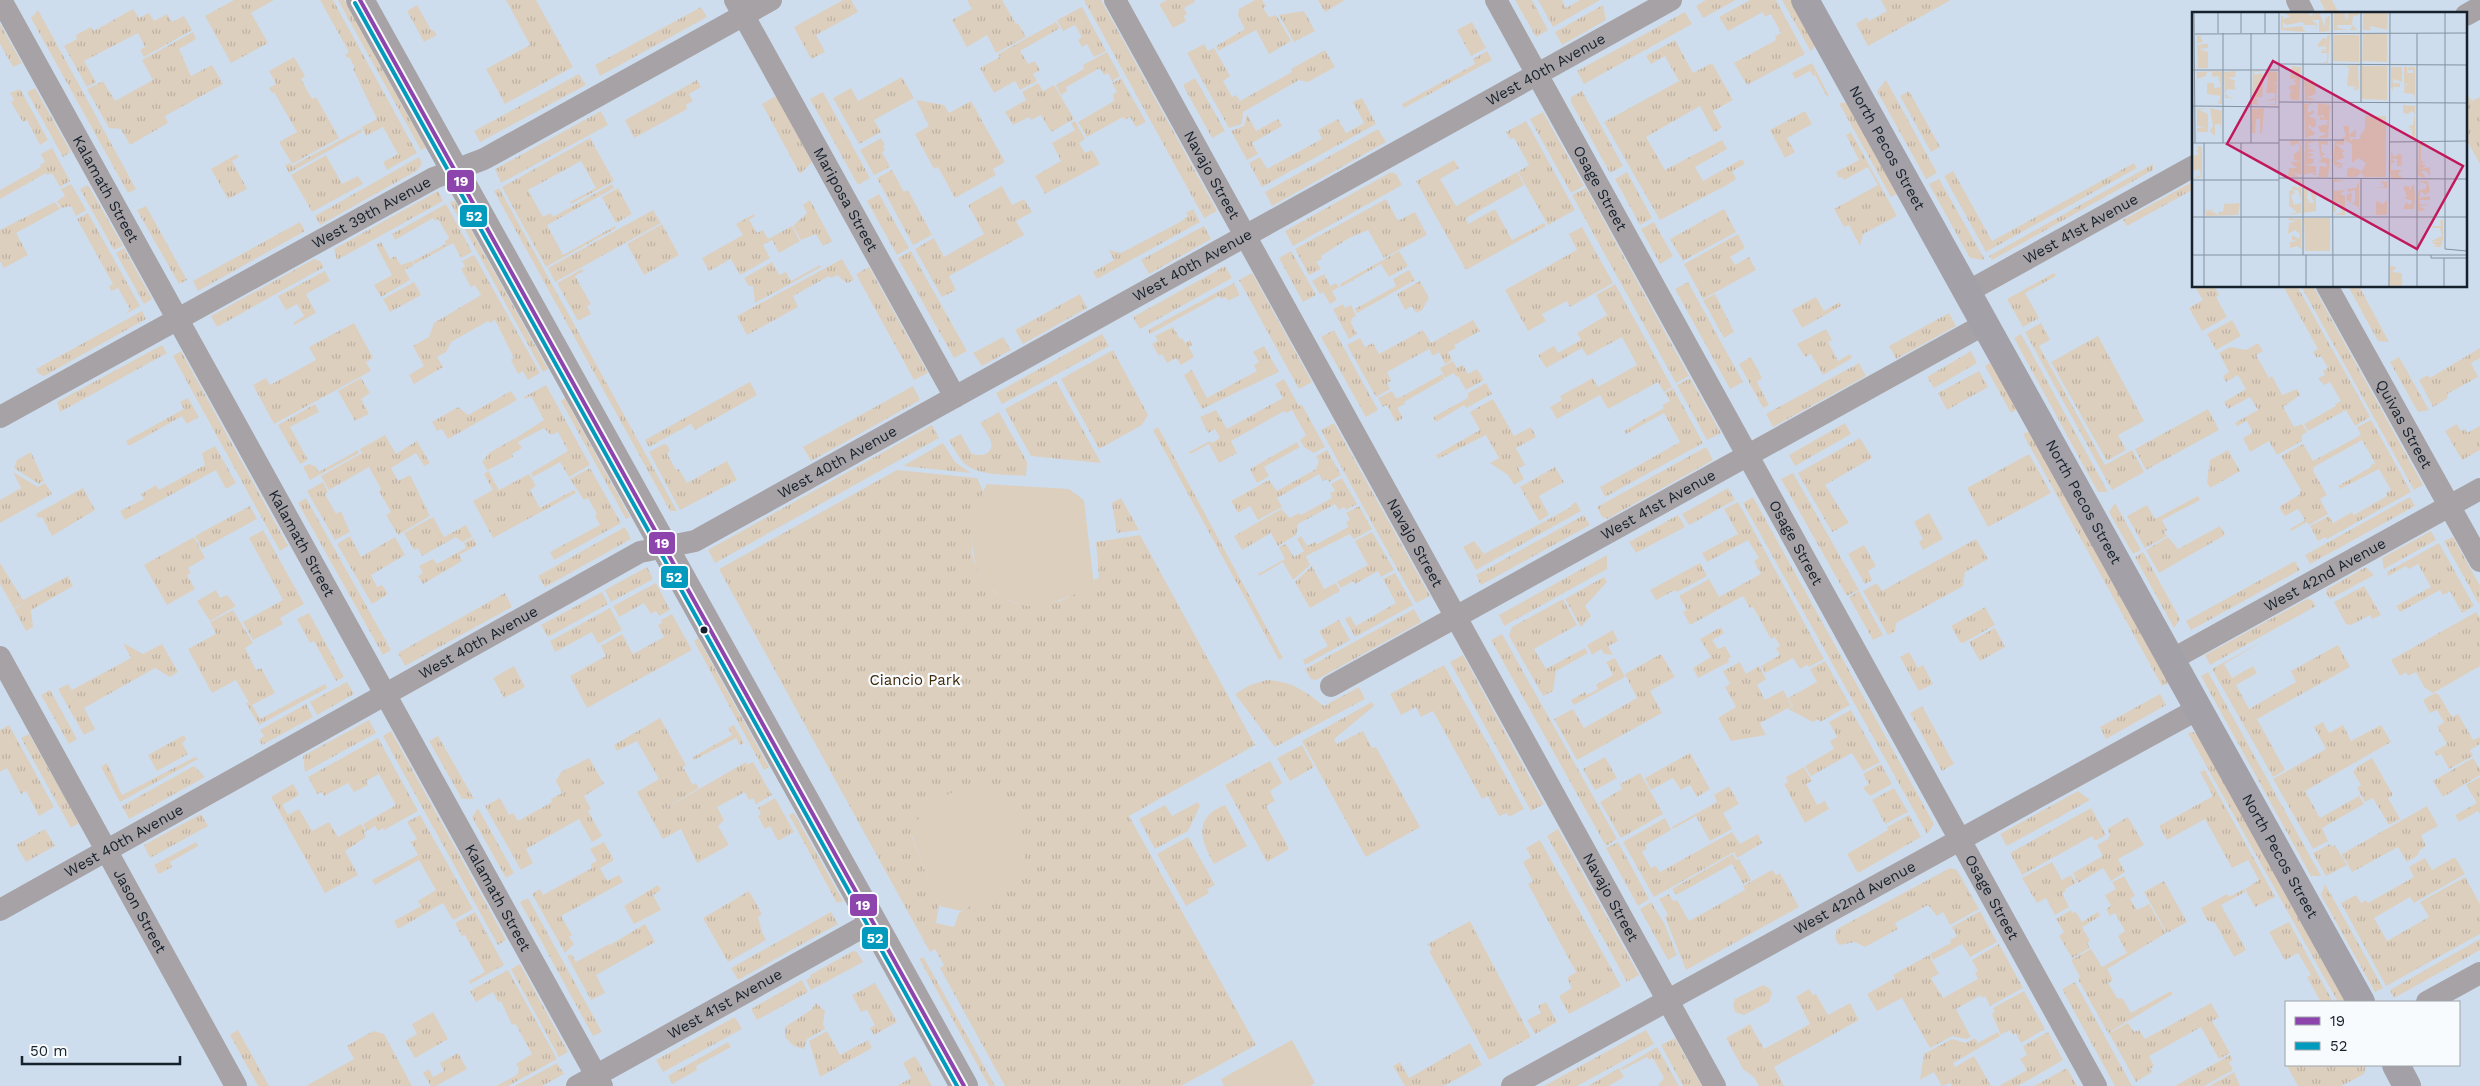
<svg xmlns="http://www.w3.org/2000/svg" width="2480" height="1086" font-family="'Work Sans',sans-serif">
  <defs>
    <pattern id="grass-tufts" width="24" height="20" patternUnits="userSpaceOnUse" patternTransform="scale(1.25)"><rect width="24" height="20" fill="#ddcfbe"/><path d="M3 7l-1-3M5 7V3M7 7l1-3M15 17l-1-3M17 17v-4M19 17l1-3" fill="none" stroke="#bdb1a3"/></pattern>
  </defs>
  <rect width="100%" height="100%" fill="#cdddee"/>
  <path fill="url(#grass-tufts)" fill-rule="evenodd" d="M234 0H274L251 13 268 43 231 63 205 16Z
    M320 0H333L417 153 387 170 383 162 398 154 383 127 366 136 362 127 377 119 353 69 355 68 349 57 347 58 345 55 349 52Z
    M338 0H344L426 148 421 150Z
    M506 0H536L573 67 505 104 486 69 530 45Z
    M843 0H851L858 12 816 35 825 52 811 59 794 27Z
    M967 0H1002L1016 24 1018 23 1026 37 996 53 987 35 967 47 952 20 972 9Z
    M1084 0H1101L1217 211 1204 218Z
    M1167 0H1194L1195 2 1184 8 1187 14 1184 16 1186 21 1173 28 1159 4Z
    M1255 0H1262L1266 6 1263 8 1269 17 1276 15 1291 41 1269 54 1256 30 1218 51 1216 46 1245 29 1238 15 1239 9Z
    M1318 0H1345L1325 12Z
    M1515 0H1532L1548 30 1536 37Z
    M1538 0H1562L1566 8 1580 0H1600L1553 27Z
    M1706 0H1736L1703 18 1696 6Z
    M1750 0H1776L1805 54 1747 85 1734 63 1776 40 1775 36 1781 33 1771 14 1765 17 1763 12 1728 31 1719 17Z
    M1782 0H1792L1816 44 1811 52Z
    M1881 0H1951L1868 46 1856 24 1867 17 1869 21 1887 11Z
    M2320 0H2332L2339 14H2327Z
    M417 5 431 30H433L437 35 424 42 407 11Z
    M1603 5 1606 20 1562 45 1555 32Z
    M701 7 707 17 600 76 595 65Z
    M1082 7 1106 51 1094 57 1087 44 1082 47 1078 40 1082 37 1075 25 1063 31 1057 20Z
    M133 9 139 18 149 13 154 21 167 14 172 22 184 16 192 30 144 57 140 50 145 47 138 33 84 61 96 82 87 87 64 46 77 39 76 35 91 27 94 31Z
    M38 10 136 189 128 193 31 18Z
    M1304 11 1315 31 1294 42 1279 15Z
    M1685 12 1692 24 1584 84 1577 71Z
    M1056 22 1060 28 1020 51 1028 64 1035 61 1040 70 1033 74 1037 81 1020 90 1015 81 994 93 980 68 1000 57 998 54Z
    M1472 22 1486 48 1471 56 1457 30Z
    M0 24 22 63 13 67 0 44Z
    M193 32 196 39 179 49 191 76 212 65 223 84 165 116 168 123 130 145 121 129 109 128 87 89 103 81 115 101 153 80 142 60Z
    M1675 40 1693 73 1712 63 1733 100 1713 111 1722 128 1714 132 1700 106 1646 137 1665 170 1722 140 1727 149 1695 167 1703 181 1742 159 1745 164 1732 171 1736 179 1727 185 1660 220 1604 122 1679 81 1665 56 1651 64 1646 56Z
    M1204 44 1208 51 1214 48 1230 76 1223 81 1232 97 1236 95 1240 101 1292 72 1291 69 1325 50 1335 67 1308 82 1299 80 1243 112 1242 124 1229 128 1187 53Z
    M1487 51 1492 60 1404 108 1402 104 1475 64 1473 59Z
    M1107 52 1120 76 1112 81 1108 73 1104 75 1100 68 1066 87 1067 91 1061 95 1056 85 1084 69 1083 65Z
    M294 57 305 76 301 79 312 99 316 97 339 138 292 164 279 142 297 132 274 92 272 93 269 88 276 84 269 71Z
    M1812 63 1829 96 1827 97 1815 75 1813 76 1810 71 1795 79 1792 73Z
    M579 74 586 85 480 142 474 131Z
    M902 77 914 98 874 120 881 132 859 144 833 98 851 88 858 101Z
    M1121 78 1146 122 1136 127 1130 117 1125 120 1123 117 1087 137 1078 122 1114 101 1113 94 1117 92 1112 83Z
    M1195 78 1225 131 1212 138 1183 85Z
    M697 80 701 87 689 94 693 101 686 105 687 109 634 138 625 120Z
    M1886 80 1937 173 1926 179 1877 91Z
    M1038 83 1043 91 1054 85 1074 119 1051 132 1041 115 1031 120 1029 117 1013 125 1005 112 1026 100 1022 92Z
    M35 88 71 152 63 157 27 92Z
    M20 89 48 140 40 145 27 120 23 122 11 102 14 100 10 93Z
    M1582 91 1623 166 1610 173 1571 102V97Z
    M1909 91 1940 147 1931 152 1900 96Z
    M823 92 870 178 858 185 810 99Z
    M2466 93 2472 101 2480 97V164L2466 139Z
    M776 96 812 162 800 174 762 104Z
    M1362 98 1376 124 1262 187 1249 163 1260 157 1267 169 1322 139 1318 130 1338 119 1346 133 1364 123 1353 102Z
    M916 100 944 105 949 113 971 101 1005 162 993 169 996 175 955 198 938 167 934 169 915 134 929 126Z
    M1839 103H1849L1899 193 1891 197Z
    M601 111 608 125 501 183 495 169Z
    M1805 111 1812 124 1787 138 1795 152 1785 158 1770 130Z
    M1543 112 1584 186 1571 193 1530 119Z
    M1247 114 1256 131 1278 119 1282 126 1252 143 1258 154 1247 160 1231 131 1244 126Z
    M1075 121 1085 139 1079 143 1085 153 1092 150 1100 164 1045 194 1035 176 1061 161 1052 143 1075 130 1071 123Z
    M1526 121 1575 210 1548 225 1518 172 1529 165 1514 138 1510 139 1506 132Z
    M361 129 362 132 289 173 285 165 290 163 292 166Z
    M1378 129 1386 142 1272 206 1265 192Z
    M1851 132 1897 216 1863 234 1860 246 1849 225 1844 227 1834 209 1878 185 1868 167 1844 180 1842 177 1839 178 1836 172 1859 160 1846 135Z
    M590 138 614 181 571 204 570 202 596 188 581 161 528 190 543 217 551 213 553 217 612 184 614 188 547 225 563 255 615 226 616 228 546 267 502 187Z
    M881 138 885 145 883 146 885 150 882 152 890 167 874 175 860 150Z
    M52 148 70 181 60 187 52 173 47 175 46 173 0 199V190L41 167 40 165 45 162 41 154Z
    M237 154 239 157 232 161 247 189 228 199 211 169Z
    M326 155 342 184 358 176 363 184 312 212 291 175Z
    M419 157 422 163 418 170 320 225 315 216Z
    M1454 160 1459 168 1440 179 1456 206 1517 172 1524 185 1466 218 1468 224 1495 209 1512 240 1544 223 1546 226 1466 270 1416 181Z
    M2134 163 2137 168 1986 252 1944 176 1953 171 1992 241Z
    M2153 164V170L1992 260 1989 256Z
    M892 170 904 192 908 190 932 235 913 245 877 178Z
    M1391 172 1396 174 1402 185 1293 246 1285 231Z
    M1627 172 1652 218 1640 225 1615 179Z
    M1939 179 1985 260 1970 258 1929 184Z
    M2194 181V189L2127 226 2123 220Z
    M71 184 86 210 76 216 71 206 61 208 57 201 65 196 61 189Z
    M88 185 123 246 114 250 80 189Z
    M1002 186 1012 205 1024 199 1032 212 1016 221 1024 235 949 276 956 290 942 297 915 249 934 238 944 257 984 234 968 205Z
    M499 188 677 511H670L494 191Z
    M618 188 632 214 616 223 602 197Z
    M1586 188 1689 376 1676 383 1572 195Z
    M438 191 443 201 337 260 334 249Z
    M879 194 909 248 897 255 867 201Z
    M1386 199 1398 221 1415 212 1427 235 1384 258 1368 230 1349 238 1321 256 1322 259 1316 262 1321 269 1309 275 1295 249Z
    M810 200 832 241 823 246 816 234 801 240 793 226 807 213 803 205Z
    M455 201 548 369 543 372 450 202Z
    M55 202 60 209 16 233 28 255 4 268 0 261V230Z
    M446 204 472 252 461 258 453 243 415 264 413 261 446 244 445 241 449 238 438 219 435 221 433 218 395 240 392 234Z
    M146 206 187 280 179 284 137 210Z
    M1193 209 1200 222 1097 279 1093 272 1114 260 1109 250 1121 253 1180 222 1188 216 1186 213Z
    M1724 209 1736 232 1683 261 1670 239Z
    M653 210 661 223 555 282 548 268Z
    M88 213 140 306 126 314 130 309 118 288 111 291 109 286 113 284 77 219Z
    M754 214 755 216 749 220 757 233 763 230 768 239 792 226 800 241 779 253 772 240 763 245 770 258 740 275 731 259 709 271 702 258 743 235 736 224Z
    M300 222 305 231 198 291 193 281Z
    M1654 222 1673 256 1660 264 1641 229Z
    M662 224 679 255 644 275 627 244Z
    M1204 226 1211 239 1149 274 1141 260Z
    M1582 227 1613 283 1570 307 1567 301 1542 314 1546 321 1528 331 1505 290 1577 250 1569 234Z
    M1738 234 1745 248 1730 257 1735 265 1749 257 1756 270 1703 299 1684 264Z
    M381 242 390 259 395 256 401 265 412 261 414 265 405 270 410 280 381 297 374 285 392 275 376 245Z
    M124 248 152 299 144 304 116 253Z
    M911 251 967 351 954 358 898 258Z
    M1291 251 1316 295 1303 302 1279 258Z
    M1399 251 1408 266 1389 277 1381 264 1341 287 1340 284Z
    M474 255 540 373 528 380 523 371 518 374 511 360 514 358 495 320 490 323 488 321 451 342 446 352 437 357 443 367 414 384 409 375 424 366 413 346 429 337 434 323 481 295 475 285 471 287 461 269 465 266 462 261Z
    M314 259 320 261 324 267 217 327 211 316Z
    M842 259 854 280 847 283 837 275 831 278 829 276 793 296 798 307 747 335 737 316Z
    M772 262 779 275 786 272 791 281 820 265 821 267 755 303 753 286H749L744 278Z
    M1225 266 1232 278 1140 329 1133 317Z
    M869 267 928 373 914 380 856 274Z
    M582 269 584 271 575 276 591 304 587 306 591 314 578 321 557 283Z
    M1409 270 1415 280 1357 313 1355 309 1396 286 1393 279Z
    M325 271 330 281 306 294 316 313 294 325 293 323 304 316 297 304 286 310 278 296Z
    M1252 273 1312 382 1299 389 1239 280Z
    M2054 273 2056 276 2025 293 2039 318 2023 327 2007 299Z
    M1324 274 1330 286 1336 283 1339 287 1332 291 1337 300 1330 304 1323 292 1320 294 1312 281Z
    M1420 281 1429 298 1422 310 1416 313 1412 306 1405 310 1397 294Z
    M414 282 421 295 390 312 383 299Z
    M1688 282 1743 382 1730 389 1675 289Z
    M1234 283 1240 295 1228 301 1226 297 1221 299 1219 296 1150 334 1148 330Z
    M1615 284 1672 387 1664 392 1658 382 1608 409 1600 395 1557 419 1550 407 1562 400 1560 396 1593 378 1598 387 1637 365 1622 337 1587 356 1582 348 1546 368 1538 355 1554 346 1558 353 1581 340 1577 333 1607 315 1596 295Z
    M2214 286 2219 295 2216 297 2227 317 2202 331 2189 308 2203 300 2195 287Z
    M2283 286H2297L2370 417 2355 426 2346 410 2308 431 2304 424 2336 406 2335 404 2341 401 2330 382 2324 385 2318 378 2325 375 2323 371 2328 368 2321 356 2317 358 2313 352 2318 349Z
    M2301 286H2313L2423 485 2414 490Z
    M2348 286H2359L2389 342 2378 341Z
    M1080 294 1087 308 1023 344 1015 330Z
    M1715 294 1734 332 1724 338 1703 300Z
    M1816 297 1824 311 1840 302 1841 306 1802 328 1792 310Z
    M1343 304 1345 308 1351 305 1356 316 1352 318 1351 323 1357 334 1349 339 1333 309Z
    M142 311 146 319 44 376 39 374 36 369Z
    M1949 313 1956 326 1896 359 1889 346Z
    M1473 320 1480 331 1454 345 1456 348 1448 352 1452 360 1445 364 1439 352 1433 356 1429 349 1387 372 1391 381 1387 383 1390 389 1376 397 1347 345 1360 338 1365 347 1373 343 1379 354 1423 330 1431 343Z
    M2232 320 2241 336 2216 350 2207 334Z
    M354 323 373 358 366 362 371 371 274 424 253 385 266 378 270 385 316 360 309 347Z
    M2041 323 2050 340 2039 346 2105 465 2132 450 2144 472 2112 490 2025 332Z
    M1173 327 1180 339 1182 338 1185 343 1190 340 1192 345 1189 347 1194 357 1181 365 1176 358 1167 363 1162 354 1159 356 1152 344 1158 341 1155 336Z
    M1826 329 1832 340 1828 342 1838 361 1850 354 1852 358 1823 375 1811 354 1805 357 1797 344Z
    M1334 330 1378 410 1366 417 1321 337Z
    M1102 334 1109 346 1002 404 996 393Z
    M2021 334 2108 492H2098L2014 338Z
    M2098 336 2144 421 2118 435 2126 450 2107 461 2051 362Z
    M1003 337 1011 350 982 366 973 353Z
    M2258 343 2263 351 2256 355 2269 378 2272 376 2282 395 2297 389 2300 395 2283 407 2294 427 2302 424 2307 432 2302 435V441L2277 455 2269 441 2250 452 2243 438 2253 432 2247 421 2237 426 2235 423 2258 410 2250 397 2228 409 2224 402 2246 389 2238 375 2226 382 2223 376 2229 372 2219 353 2230 347 2246 350Z
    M162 345 167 353 60 412 57 402Z
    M1264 346 1279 372 1202 409 1184 375 1192 370 1207 398 1257 371 1254 365 1259 362 1253 352Z
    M2480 348V358L2471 363 2478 377 2447 394 2448 398 2433 407 2419 380 2428 375 2430 378Z
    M1113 350 1148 415 1142 425 1099 449 1061 379Z
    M181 351 288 546 280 551 173 356Z
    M1971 351 1977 363 1934 388 1927 377Z
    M1751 357 1762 378 1757 382 1769 405 1763 408 1739 364Z
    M2399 357 2429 410 2418 412 2390 362Z
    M1453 361 1457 368 1463 365 1468 374 1477 369 1484 380 1466 390 1458 376 1456 377 1454 373 1445 378 1440 368Z
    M1993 361 2019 408 2011 413 1985 366Z
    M1859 363 1866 376 1773 427 1766 414Z
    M1979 371 1988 387 1947 410 1938 393Z
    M1442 374 1444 379 1404 402 1405 404 1397 408 1403 418 1396 422 1387 405 1383 407 1378 398 1392 391 1396 398 1401 397Z
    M361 378 370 393 361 399 369 414 355 421 338 391Z
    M1690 378 1721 433 1707 440 1677 385Z
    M1284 379 1299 406 1302 405 1325 447 1314 453 1304 447 1300 440 1306 435 1292 410 1286 413 1284 411 1231 441 1237 453 1219 463 1209 444 1190 454 1189 452 1210 441 1212 443 1220 438 1215 429 1208 433 1200 417 1216 410 1227 429 1283 398 1275 384Z
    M1056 381 1101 463 1031 456 1005 409Z
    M750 382 757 395 695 430 691 424 649 447 645 440Z
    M1486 383 1492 394 1466 408 1464 405 1436 422 1433 417 1468 398V393Z
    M546 385 590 465 569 477 560 462 533 477 531 473 568 451 558 432 551 435 544 428 518 442 516 438 544 420 531 396 525 399 524 397Z
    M913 386 920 400 811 461 803 447Z
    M1673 388 1703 443 1605 497 1600 487 1680 442 1664 413 1626 434 1624 431 1664 408 1662 405 1670 401 1665 393Z
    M511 391 517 400 448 439 442 429 437 431 432 422 458 407 468 415Z
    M188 398 199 417 187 424 182 416 129 446 126 441 184 409 180 402Z
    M565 398 630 517 626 519 561 401Z
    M1493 399 1514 436 1531 427 1536 437 1516 448 1525 465 1518 468 1524 479 1514 485 1508 475 1490 463 1499 458 1486 435 1438 459 1436 455 1480 430 1470 412Z
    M315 404 319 412 290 427 308 460 300 464 278 425Z
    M2208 409 2219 430 2146 470 2135 449Z
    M999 412 1027 462 1026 476C1007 474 976 477 962 461 957 455 953 447 949 440L961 434 971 453C980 458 994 454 991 442 989 435 984 429 980 423Z
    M2371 420 2411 492 2327 539 2325 537 2318 541 2310 526 2329 516 2333 523 2352 512 2354 515 2387 496 2386 493 2391 490 2379 469 2340 489 2338 486 2371 467V465L2375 463 2362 440 2314 467 2313 471 2327 495 2320 499 2328 514 2309 525 2307 522 2291 531 2290 529 2305 520 2298 509 2285 516 2279 507 2299 495 2301 490 2281 456 2303 444 2313 461 2361 435 2357 427Z
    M1334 423 1430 596 1416 603 1321 430Z
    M1845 423 1851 434 1795 466 1789 455Z
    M2457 424 2461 431 2465 429 2467 433 2480 426V450L2462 460 2445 431Z
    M932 425 939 438 715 563 708 550Z
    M1158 427 1283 658 1279 660 1153 430Z
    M2032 430 2170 682 2162 686 2023 434Z
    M385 435 396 454 417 441 430 463 424 466 416 453 391 468 398 481 410 475 430 516 398 535 386 515 391 512 379 491 381 489 369 467 329 490 321 476 362 453 360 449Z
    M515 438 522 448 512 454 513 457 488 470 499 490 529 474 536 486 530 490 540 508 574 490 576 493 493 538 473 501 493 490 484 474 488 471 482 462 489 453Z
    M1860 438 1872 458 1825 485 1849 523 1832 532 1798 473Z
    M1297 442 1300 447 1264 467 1269 476 1257 483 1250 469Z
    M943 443 955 462 971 473 903 466Z
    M664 444 667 445 670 451 667 453 676 470 679 469 687 483 727 461 737 480 680 510 649 452Z
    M215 446 236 483 226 489 216 470 125 520 120 511 144 499 141 494 156 485 159 490 205 465 202 453Z
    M1706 447 1713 460 1607 519 1602 517 1597 507Z
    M358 450 359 453 310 480 303 467 309 464 316 467 319 472Z
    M1327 450 1341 475 1329 482 1327 479 1323 481 1319 474 1277 498 1282 507 1258 520 1250 506 1238 513 1231 501 1269 480 1277 491 1316 469 1319 461 1316 456Z
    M2228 450 2240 471 2210 488 2207 483 2210 460Z
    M31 452 44 481 39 484 14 468 17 460Z
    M2029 454 2051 493 1988 527 1967 488Z
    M1555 467 1564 482 1539 496 1549 515 1539 521 1520 487Z
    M590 468 621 523 554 560 550 552 600 525 595 516 597 514 588 498 584 500 570 479Z
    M897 470 977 478 983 491 973 530 972 555 980 575 994 592 1014 603 1032 606 1060 601 1094 585 1093 580 1099 578 1096 542 1140 535 1255 745 1129 816 1256 1045 1181 1086H1005L940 968 944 965 935 949 930 952 719 569ZM921 815 1023 872 959 913 954 927 936 923 939 906 911 835Z
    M13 472 38 487 45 483 52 494 0 523V500L21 488Z
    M1793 473 1859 590 1847 596 1781 479Z
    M1342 478 1357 504 1346 510 1344 507 1339 510 1335 504 1298 524 1296 535 1278 546 1271 533 1242 550 1234 536 1281 509 1290 518 1299 513 1301 515 1332 498 1330 493 1335 491 1331 484Z
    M323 482 328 492 325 494 336 514 341 511 350 532 335 540 307 491Z
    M83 488 95 510 52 536 42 517 38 518 36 514Z
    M1728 488 1735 500 1689 525 1682 514Z
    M2198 496 2200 500 2162 520 2167 530 2164 532 2167 536 2145 548 2127 516 2147 505 2155 519Z
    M1753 497 1934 824 1927 834 1743 503Z
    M2410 497 2415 506 2310 564 2305 555Z
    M306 498 391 650 383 655 298 503Z
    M1121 498 1139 530 1117 533 1112 503Z
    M1576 502 1581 511 1476 570 1463 547 1474 541 1484 554 1571 507V505Z
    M1738 502 1824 659 1809 667 1807 665 1800 669 1793 658 1765 673 1761 666 1780 655 1776 648 1780 646 1775 637 1771 639 1753 607 1750 608 1743 596 1690 625 1683 612 1687 610 1679 596 1709 579 1719 597 1761 574 1754 561 1759 558 1748 540 1707 562 1702 553 1738 534 1724 509Z
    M2115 503 2141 550 2133 554 2109 512Z
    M250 506 257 519 202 549 195 536Z
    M1359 506 1372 529 1354 539 1350 534 1306 556 1310 565 1293 580 1283 562 1259 576 1258 574 1285 559 1279 547 1286 544 1294 557 1304 551 1297 539 1301 536 1307 546 1315 542 1317 544 1348 527 1346 522 1350 520 1346 513Z
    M1929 513 1943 539 1923 550 1919 542 1923 539 1914 522Z
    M1584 515 1590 525 1481 585 1476 575Z
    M1678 515 1685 527 1636 553 1629 542Z
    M433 517 444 537 466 525 472 537 462 542 456 537 422 556 418 548 414 550 404 533Z
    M2220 526 2225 535 2159 573 2146 550 2168 537 2178 549Z
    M625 527 631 539 545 587 538 576Z
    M263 530 304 604 280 618 283 624 253 640 243 622 283 600 249 538Z
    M2431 531 2436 540 2384 569 2382 558Z
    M1372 532 1394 570 1381 577 1378 571 1355 584 1353 581 1341 588 1337 582 1368 565 1355 541Z
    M350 536 361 557 395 537 405 555 371 575 377 587 382 585 388 594 372 604 337 544Z
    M194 537 205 558 188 568 191 573 187 575 195 589 167 605 144 565Z
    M2453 537 2480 586 2479 604 2444 541Z
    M473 538 477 545 459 555 462 561 423 584 418 576 423 573 419 566 433 559 437 564 466 548 464 543Z
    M1976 539 1988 559 1965 572 1963 586 1896 623 1895 631 1888 635 1863 591 1877 583 1882 591Z
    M2439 543 2474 606 2462 613 2450 591 2443 595 2440 590 2400 612 2396 606 2431 587 2418 564 2409 569 2406 566 2388 576 2387 572Z
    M1864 545 1876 566 1868 571 1872 580 1865 584 1848 554Z
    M2143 552 2180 619 2174 628 2135 557Z
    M1607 555V569L1504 626 1499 615Z
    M2295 561 2300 570 2191 630 2186 621Z
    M0 563 23 600 68 576 73 586 31 610 33 627 26 631 14 609 25 603 14 608 0 584Z
    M1700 563 1707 576 1677 592 1675 590 1656 600 1650 590Z
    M1312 566 1324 589 1336 583 1340 591 1310 608 1295 582Z
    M647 567 653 579 611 602 605 590Z
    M2366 567 2374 575 2330 599 2326 593 2327 589Z
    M1395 573 1413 605 1355 637 1345 619 1350 616 1356 626 1396 603 1383 579Z
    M1604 577 1607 582 1585 606 1591 616 1581 627 1565 599Z
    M656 583 670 610 659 616 656 611 651 614 644 603 619 617 613 606Z
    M2364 586 2381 615 2372 619 2370 615 2351 625 2346 624 2334 602Z
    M216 590 220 598 227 595 236 606 210 621 197 601Z
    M1859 591 1883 635 1873 640 1849 597Z
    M602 592 608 604 548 637 541 625Z
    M505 593 512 607 405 666 398 653Z
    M1563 599 1577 625 1534 649 1546 669 1585 648 1588 653 1556 671 1553 691 1543 696 1509 636 1512 627Z
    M2307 599 2312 600 2316 606 2210 665 2205 655Z
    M1985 607 1995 625 1963 643 1960 642 1951 626Z
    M610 608 622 630 598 644 592 632 555 652 550 641Z
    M1414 609 1421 622 1316 680 1311 679 1305 669Z
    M233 610 253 643 245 648 256 670 261 668 275 693 252 705 260 719 325 684 327 688 259 725 246 703 248 702 250 706H251L236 680 212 693 188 649 216 634 210 622Z
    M2476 612 2480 618V666L2433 693 2424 687 2416 672 2408 676 2406 672 2400 676 2391 660Z
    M309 613 344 677 336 681 314 641 310 643 297 619Z
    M672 614 692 650 587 708 570 676 606 656 601 646 622 634 633 654 664 637 658 625 662 623 661 620Z
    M1339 620 1350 640 1305 665 1303 660 1328 646 1319 631Z
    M1721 627 1724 633 1712 640 1718 649 1725 646 1731 657 1728 659 1729 662 1698 678 1693 668 1711 657 1700 639Z
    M1995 628 2005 647 1980 661 1969 642Z
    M1613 630 1618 641 1608 646 1613 655 1604 654 1601 649 1592 655 1587 645Z
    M1502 634 1617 839 1606 846 1491 640Z
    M698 638 769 767 764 770 694 641Z
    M2268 638 2224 664 2232 678 2253 666 2257 673 2236 685 2249 709 2296 682 2291 671 2338 645 2350 667 2257 719 2285 770 2273 777 2212 669Z
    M123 643 143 654 162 644 178 672 170 677 155 668 84 708 95 729 84 735 58 689 68 684 72 690 131 658Z
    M1909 652 1918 668 1923 665 1933 684 1919 691 1900 657Z
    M1661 654 1675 677 1650 691 1662 713 1577 760 1554 719 1573 709 1584 728 1637 698 1625 674Z
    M1463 655 1544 804 1531 811 1450 662Z
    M1615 658 1625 677 1574 705 1571 700 1585 692 1587 695 1598 689 1596 685 1613 675 1606 662Z
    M1825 661 1850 705 1820 722 1818 719 1813 722 1788 709 1793 706 1788 698 1817 682 1810 669Z
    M1740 662 1746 674 1759 666 1766 679 1757 685 1765 700 1783 690 1792 706 1760 723 1766 735 1731 741 1718 718 1736 707 1725 687 1730 684 1723 671Z
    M1444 665 1524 809 1509 817 1507 813 1499 816 1488 796 1482 799 1433 711 1421 717 1416 707 1401 715 1390 694Z
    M514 666 525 687 504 698 493 678Z
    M2208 672 2321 876H2311L2201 676Z
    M1267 680C1292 681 1305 691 1324 706L1359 687 1365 699 1275 747 1235 694 1250 685Z
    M347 682 354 694 317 715 310 702Z
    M50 690 77 739 69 744 41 695Z
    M2435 693 2439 695 2452 717 2458 714 2473 740 2480 737V744L2470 750 2473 756 2449 769 2441 754 2437 756 2434 752 2447 744 2437 727 2444 722 2437 710 2430 713 2423 700Z
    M2160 694 2166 705 2106 739 2100 727Z
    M1372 702 1374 706 1334 739 1337 744 1363 731 1372 748 1376 747 1420 827 1366 857 1302 741Z
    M306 704 313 717 262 745 259 740 264 736 260 730Z
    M1922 706 1954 764 1942 771 1910 713Z
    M1851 710 1880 762 1863 771 1852 753 1811 776 1805 766 1834 749 1830 741 1837 737 1829 722Z
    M660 718 686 765 683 767 693 785 696 783 699 788 654 815 746 762 747 765 753 762 772 795 756 804 753 798 749 800 745 792 717 807 724 820 718 826 729 845 697 863 681 829 663 839 637 792 659 779 637 741 617 751 614 745Z
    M369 720 376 733 305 772 303 756Z
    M2323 722 2329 733 2343 725 2351 741 2381 725 2391 742 2305 791 2320 818 2359 796 2364 804 2322 828 2328 841 2313 849 2273 779 2326 749 2314 727Z
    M9 725 54 807 39 816 26 791 21 794 7 768 0 772V730Z
    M734 725 744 743 740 745 736 738 694 760 693 757 732 735 728 728Z
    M391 731 506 940 498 945 383 736Z
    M2193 732 2198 735 2346 1001 2338 1002 2188 733Z
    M29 734 79 823 71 828 21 738Z
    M184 735 186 740 182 743 188 754 157 771 148 755Z
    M438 736 474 799H462L429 741Z
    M378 738 418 811 384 830 383 828 378 831 375 826 367 831 363 824 396 805 379 774 366 781 368 785 354 792 348 783 324 796 322 792 317 794 308 777Z
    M1302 745 1314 767 1290 781 1277 758Z
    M1690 753 1710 789 1697 797 1690 785 1681 790 1673 778 1651 790 1645 778Z
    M195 757 198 759 120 802 101 767 107 763 122 795Z
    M1605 757 1617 778 1595 790 1583 769Z
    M589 758 604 784 584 796 591 809 588 811 602 836 592 842 579 819 526 849 533 863 521 870 485 806 500 798 509 815 513 813 518 821 552 802 551 799 562 793 556 781 561 772Z
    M2372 758 2393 795 2388 798 2400 819 2389 825 2373 798 2365 802 2357 788 2361 785 2353 772 2358 766Z
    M2473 758 2480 769V775L2443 797 2433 781Z
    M1270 761 1282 783 1270 791 1275 801 1266 806 1289 849 1267 862 1225 785Z
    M1881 764 1892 784 1870 796 1863 788 1869 784 1863 774Z
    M194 766 205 777 129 819 122 806Z
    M1804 767 1812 781 1806 784 1817 805 1825 801 1829 809 1805 823 1784 784 1788 782 1786 777Z
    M2205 770 2275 897 2255 907 2245 889 2259 880 2248 860 2232 868 2205 819 2167 840 2159 826 2213 796 2200 772Z
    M1640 773 1663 814 1621 838 1600 802 1622 789 1620 784Z
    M2480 777V814L2478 811 2459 822 2455 815 2477 803 2466 785Z
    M293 784 299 795 282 805 288 815 299 809 312 831 329 822 338 837 361 824 366 831 364 833 366 837 345 851 358 875 325 893 271 797Z
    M1729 786 1739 804 1723 813 1732 829 1710 841 1696 816 1673 829 1672 827 1717 802 1714 795Z
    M1894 788 1908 812 1885 824 1872 800Z
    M2078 791 2090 800 2007 846 2000 834Z
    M775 798 794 832 778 841 770 826 765 829 758 816 761 814 758 808Z
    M1198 802 1200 806 1188 831 1155 849 1139 819 1165 805 1172 816Z
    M1225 805 1247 846 1214 864C1200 840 1193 817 1225 805Z
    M2427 806 2438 826 2421 835 2426 846 2420 850 2417 856 2407 862 2398 847 2352 872 2342 854Z
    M478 808 514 873 506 878 472 817Z
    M2091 808 2106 835 2095 841 2092 836 2022 875 2010 853Z
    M794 813 843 901 837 903 789 815Z
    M201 814 208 826 150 858 144 845Z
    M420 815 473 909 453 920 443 903 398 929 394 921 421 906 418 901 436 890 419 860 375 885 372 880 418 855 411 842 417 839 407 822Z
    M1909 815 1921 837 1858 873 1847 854 1888 830 1887 827Z
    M2128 817 2144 845 2118 859 2125 872 2111 881 2103 868 2078 883 2073 873 2103 856 2097 845 2108 839 2110 834 2107 829Z
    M1665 818 1671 830 1645 845 1647 848 1642 852 1651 868 1656 866 1660 872 1732 832 1740 844 1758 834 1762 843 1737 858 1734 852 1654 897 1623 842Z
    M45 829 55 846 26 862 16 845Z
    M1558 829 1639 975 1627 982 1547 836Z
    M1188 837 1215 885 1207 889 1209 893 1186 906 1157 854Z
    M1540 840 1621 986 1569 1014 1559 996 1572 988 1567 978 1576 972 1528 884 1533 881 1523 862 1531 857 1526 848Z
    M196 842 198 846 170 862 172 867 159 874 154 865Z
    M604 842 614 860 600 868 607 881 619 875 623 882 561 916 572 935 569 937 574 944 565 953 532 894 540 889 543 895 592 868 591 864 597 861 590 849Z
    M1618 842 1649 899 1638 906 1606 848Z
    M2330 844 2332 847 2335 845 2347 865 2326 876 2313 853Z
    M1733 854 1736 860 1739 859 1751 880 1743 884 1732 864 1676 895 1672 889Z
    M2455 857 2465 874 2414 903 2410 897 2374 918 2387 941 2429 917 2420 902 2465 877 2480 904V934L2386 986 2341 903 2356 895 2361 903 2366 900 2368 903 2414 877 2409 867 2425 858 2432 870Z
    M2052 862 2062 880 2071 875 2076 883 2065 889 2066 891 2062 893 2069 907 2055 915 2046 898 2037 903 2022 878Z
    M1950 868 1957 870 1979 909 1950 925 1943 912 1937 916 1928 905 1895 923 1898 929 1865 947 1855 942 1839 945 1835 938 1837 929Z
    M1772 870 1776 875 1780 873 1799 907 1686 970 1665 917 1668 915 1659 899 1669 894 1673 901 1677 900 1689 921 1745 890 1743 886Z
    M2124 876 2135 896 2130 899 2137 910 2149 904 2166 933 2107 969 2113 980 2108 983 2117 998 2123 999 2131 1013 2171 991 2173 994 2108 1033 2078 979 2080 977 2071 960 2091 949 2102 967 2127 953 2118 936 2125 931 2115 913 2110 916 2106 909 2111 906 2105 895 2116 889 2112 882Z
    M2164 881 2187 922 2167 933 2144 892Z
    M2325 884 2383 988 2375 992 2321 895Z
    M658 885 661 890 653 895 661 910 634 924 624 906Z
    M2244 889 2245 892 2221 905 2246 950 2234 957 2215 923 2207 920 2201 908 2227 894 2229 897Z
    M749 891 762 914 758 917 762 932 766 940 728 962 703 918Z
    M528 898 602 1032 593 1036 520 902Z
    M1651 902 1664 923 1677 955 1668 960 1640 909Z
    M2071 910 2072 913 2076 912 2082 922 2098 912 2100 916 2082 927 2090 941 2087 943 2090 948 2072 958 2059 936 2064 932 2056 919Z
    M1980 911 1997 942 1970 957 1962 944 1933 960 1930 954 1951 943 1950 940 1957 936 1952 927Z
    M475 912 504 965 470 984 469 981 485 972 465 935 462 936 455 923Z
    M831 912 838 924 738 980 731 968Z
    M1470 921 1531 1037 1489 1060 1429 951 1432 950 1428 944Z
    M2289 922 2333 1002H2321L2307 977 2311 975 2298 953 2285 960 2269 932Z
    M645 924 655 942 596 975 605 993 591 1000 567 956 571 954 576 962 609 944 610 945Z
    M2480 939V950L2394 998 2390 990Z
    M1999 944 2023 988 1990 1006 1985 996 1982 998 1981 995 1956 1009 1971 1037 1966 1039 1952 1036 1930 1048 1902 998 1877 1011 1867 994 1895 978 1893 975 1929 955 1939 974 1931 978 1943 998 1978 979 1975 973 1978 971 1972 960Z
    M853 951 857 952 863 962 811 990 806 980 811 977 810 975Z
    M919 958H924L995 1086H989Z
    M520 964 568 1052 559 1057 511 969Z
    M508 970 557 1059 508 1086H496L517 1075 519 1068 516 1064 532 1054 515 1023 512 1025 501 1001 498 1002 493 992 476 1002 470 991Z
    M802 980 808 992 757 1020 751 1009Z
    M2075 982 2132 1086H2115L2062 989Z
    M875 983 897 1022 874 1035 870 1028 875 1025 867 1010 861 1012 852 995Z
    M1763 985 1769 988 1772 993 1769 1002 1744 1015 1735 1012 1733 1005 1735 999Z
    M1809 989 1813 995 1816 994 1828 1015 1850 1003 1859 1020 1774 1067 1784 1086H1759L1754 1077 1743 1069 1726 1038 1750 1024 1764 1049 1810 1024 1796 997Z
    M2024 991 2045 1029 2021 1043 2016 1033 2013 1035 2010 1030 2001 1035 1992 1014 1995 1012 1993 1008Z
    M1546 1002 1557 1022 1535 1034 1527 1020 1541 1013 1538 1006Z
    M816 1003 825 1011 823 1024 825 1029 807 1039 804 1049 794 1046 785 1037V1027L811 1010Z
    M2211 1003 2219 1017 2212 1021 2230 1053 2219 1059 2201 1027 2149 1056 2154 1066 2150 1069 2152 1072 2136 1082 2109 1033 2128 1023 2134 1032 2139 1030 2145 1039Z
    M433 1012 448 1039 415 1058 405 1041 417 1034 412 1024Z
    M735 1017 742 1029 663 1072 656 1060Z
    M238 1030 269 1086H258L230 1035Z
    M1646 1030 1654 1044 1577 1086H1544Z
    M373 1031 384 1034 412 1086H306L354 1059 347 1046Z
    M827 1031 840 1055 868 1040 872 1048 820 1077 809 1041Z
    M1998 1032 2000 1036 1953 1063 1955 1067 1974 1056 1991 1086H1952L1950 1083 1942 1086 1934 1072 1920 1080 1924 1054 1952 1039 1966 1043 1975 1038 1978 1043Z
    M2048 1032 2063 1060 2018 1086H1999L2027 1070 2020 1059 2027 1055 2023 1046Z
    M1675 1038 1702 1086H1683L1661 1045Z
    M728 1042 731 1047 696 1066 697 1070 672 1084 668 1076Z
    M1470 1043 1482 1065 1444 1086H1405L1393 1066 1400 1062 1409 1078Z
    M1657 1047 1679 1086H1658L1664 1078 1653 1058 1649 1060 1647 1057 1622 1070 1621 1068Z
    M458 1053 467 1069 436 1086H431L423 1073 429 1069 433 1077 444 1071 440 1063Z
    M2230 1055 2233 1060 2229 1062 2233 1070 2204 1086H2175Z
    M915 1056 932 1086H897L911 1078 903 1063Z
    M557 1063 564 1074 542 1086H515Z
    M2290 1065H2366L2364 1074 2341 1086H2298L2287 1066Z
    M1619 1068 1624 1077 1609 1086H1588Z
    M2067 1068 2077 1086H2034Z
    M2234 1072 2240 1086H2212L2211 1085Z"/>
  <path fill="#ddcfbe" d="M987 484 1069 489 1084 500 1094 585C1075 594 1054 605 1032 606 1021 606 1012 602 1003 597 962 575 968 519 987 484Z
    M957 790C967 790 976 789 985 791 1020 799 1028 843 1023 873L962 911 939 906 911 834C922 808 933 802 957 790Z
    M1292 1040 1315 1083 1310 1086H1224L1221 1079Z"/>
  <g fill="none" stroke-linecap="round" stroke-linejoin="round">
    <g stroke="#a6a2a6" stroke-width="22">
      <path id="s1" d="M1 0 602 1086"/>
      <path id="s2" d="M735 0 955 397"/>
      <path id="s3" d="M1115 0 1715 1086"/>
      <path id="s4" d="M1496 0 2096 1086"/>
      <path d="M2297 0 2304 14"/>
      <path d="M2466 15 2480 7"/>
      <path id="s5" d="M2327 286 2480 561"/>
      <path id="s6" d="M1967 292 2194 166"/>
      <path id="s7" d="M0 417 434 178 484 159 771 0"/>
      <path id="s8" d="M0 657 236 1086"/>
      <path id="s9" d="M2171 660 2480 489"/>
      <path id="s10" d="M1331 686 1985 324"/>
      <path id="s11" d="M0 910 640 552 695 541 1671 0"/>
      <path d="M2427 1002 2480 973"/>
      <path id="s12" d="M577 1086 872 922"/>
      <path id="s13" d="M1512 1086 2198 709"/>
    </g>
    <path stroke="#a6a2a6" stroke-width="28" d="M360 0 964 1086"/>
    <g stroke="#a3a1a7" stroke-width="28">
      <path id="s14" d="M1805 0 2361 1002"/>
      <path d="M2396 1065 2407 1086"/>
    </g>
    <g stroke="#f8fbfe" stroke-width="8">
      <path id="bus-1" d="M360 0 964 1086"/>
    </g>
    <g stroke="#f8fbfe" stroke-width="8">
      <path id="bus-2" d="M355 3 957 1086"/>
    </g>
    <use href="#bus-1" stroke="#8e44ad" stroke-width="4"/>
    <use href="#bus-2" stroke="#029bbe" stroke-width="4"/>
  </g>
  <circle fill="#16212c" stroke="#f8fbfe" stroke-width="2" cx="704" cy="630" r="4.5"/>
  <g text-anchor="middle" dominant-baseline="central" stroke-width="4.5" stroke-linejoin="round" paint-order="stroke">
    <g font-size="15" fill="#16212c" stroke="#f8fbfe">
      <text stroke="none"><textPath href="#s11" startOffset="1762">West 40th Avenue</textPath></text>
      <text stroke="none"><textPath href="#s14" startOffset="169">North Pecos Street</textPath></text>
      <text stroke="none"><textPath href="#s3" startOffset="200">Navajo Street</textPath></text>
      <text stroke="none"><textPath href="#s1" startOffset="216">Kalamath Street</textPath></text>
      <text stroke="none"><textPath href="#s4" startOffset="215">Osage Street</textPath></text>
      <text stroke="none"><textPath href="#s2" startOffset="228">Mariposa Street</textPath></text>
      <text stroke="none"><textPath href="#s7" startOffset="424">West 39th Avenue</textPath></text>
      <text stroke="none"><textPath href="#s6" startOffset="130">West 41st Avenue</textPath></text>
      <text stroke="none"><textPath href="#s11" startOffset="1358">West 40th Avenue</textPath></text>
      <text stroke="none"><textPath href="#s5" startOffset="158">Quivas Street</textPath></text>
      <text stroke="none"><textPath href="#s11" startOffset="952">West 40th Avenue</textPath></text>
      <text stroke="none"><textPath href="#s14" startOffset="574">North Pecos Street</textPath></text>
      <text stroke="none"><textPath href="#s10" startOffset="374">West 41st Avenue</textPath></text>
      <text stroke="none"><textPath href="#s1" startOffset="621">Kalamath Street</textPath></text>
      <text stroke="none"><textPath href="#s3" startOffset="620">Navajo Street</textPath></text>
      <text stroke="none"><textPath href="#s4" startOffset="620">Osage Street</textPath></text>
      <text stroke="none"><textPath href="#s9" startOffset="176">West 42nd Avenue</textPath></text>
      <text stroke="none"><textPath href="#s11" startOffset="548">West 40th Avenue</textPath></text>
      <text stroke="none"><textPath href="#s11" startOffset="142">West 40th Avenue</textPath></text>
      <text stroke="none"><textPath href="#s14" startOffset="979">North Pecos Street</textPath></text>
      <text stroke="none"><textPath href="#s1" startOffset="1026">Kalamath Street</textPath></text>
      <text stroke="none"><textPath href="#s13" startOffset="391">West 42nd Avenue</textPath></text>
      <text stroke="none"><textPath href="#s3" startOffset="1025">Navajo Street</textPath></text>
      <text stroke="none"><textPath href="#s4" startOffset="1025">Osage Street</textPath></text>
      <text stroke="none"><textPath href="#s8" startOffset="290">Jason Street</textPath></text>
      <text stroke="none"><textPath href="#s12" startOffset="169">West 41st Avenue</textPath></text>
    </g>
    <g font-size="15" fill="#402807" stroke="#f8fbfe">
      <text x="915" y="680">Ciancio Park</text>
    </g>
  </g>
  <g transform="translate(2192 12)">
    <rect width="275" height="275" fill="#cdddee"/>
    <path d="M115 0 119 4 122 0V3L123 4 122 0H127L133 15V7L138 3 137 19 127 20V8H120L125 12V19L124 13H112L111 10 94 13 91 10V16L110 14 113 20 89 18V4H92L90 7 98 5 93 1ZM142 0H152L155 9 156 0H167V3L161 4 160 12 165 18H158L161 13H145V16L156 18H142ZM171 0H196L195 18 178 14 179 18H171ZM171 22H195V50L170 49ZM17 23 8 24 11 30 5 31 11 36 8 32H16V36L7 37 16 40V56H6L5 24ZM135 23H138L136 51H130L135 49V41H129V39L135 38 126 37H134V34L126 35V32L131 26 135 27ZM141 23H167V50L141 49ZM166 53 167 77 161 78 164 75 155 74 157 56 154 54ZM100 54 109 55 107 88H100L97 84 100 77 97 78V74L105 72 101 69 105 67H98ZM170 54H195V88L170 87ZM199 55H210V70L201 67V71H208V75H201V79L199 75ZM212 55H215V61H221V58H215L217 55H223V88L222 82 212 81V75L214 81 212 73 219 72H212ZM28 59 30 60V92H26L29 84 15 82V71H22V76L29 75 26 64 20 65V60H15L14 64 5 67V60ZM44 59 43 65 36 66 44 69 42 72 44 78 36 77 33 81 37 85 44 86H33L32 60ZM61 59H72L62 60 63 63 69 61 72 64 70 85 63 86 67 89H64L66 93 60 92ZM74 59 85 60V71L77 69 85 72 84 93 73 92H83V88L73 89 83 86V81H74L76 69ZM112 65 122 69 124 82 115 85 124 88H113ZM120 91 116 94 115 101 122 98V101L116 104 124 107V114L120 116 117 111V116L124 122 115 125 123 127 113 126 112 92ZM126 91 138 93 136 126H126L135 121 128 120 126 114 137 112 134 111 137 108H128V104L132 107V103L126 104ZM211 93 223 94V126H220V118H214L220 117 216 114 221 113 223 102 220 99 216 102 211 101ZM16 96 7 98 16 102V120H5V116L14 115 5 114V97ZM18 96 30 99 29 117 28 112H23V124L18 119 21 114ZM72 96 70 121 68 122V107H64L63 121H60V97ZM173 104H194V165H172L169 160 165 165H155V157L160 155 170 159 174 151 166 146 160 151V132L150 127 154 124 151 114H157V123L164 117V125H157L160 130V127H170L167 125 173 117ZM98 129H107L109 134V163L100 160 107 165H96L97 156H105L98 150H108L102 148V142L108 138 107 131 99 134ZM113 129H124L115 132 119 135 114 136 124 139 115 140 122 143 115 145 122 147V151L113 154H124V163H120L122 160 112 163ZM126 129H136V133L129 132 130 141H134L129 145 138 147 136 165H126L128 154 135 155 134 151 126 150 129 148ZM143 129H153L151 133 144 132 153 140H150L152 146 143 149 153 152H150V158L149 155 143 157 149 152 143 154 141 148ZM227 131 238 132 229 134V149L234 150 229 151 234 154 229 157 238 155V165L234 159H229L234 166 226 164ZM5 134H9L10 138V165L0 167 9 163 7 157 1 159 0 143 8 144 4 143 7 142 4 138 7 137ZM199 139 202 145 208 141 210 145 209 154H205V147H199L204 150 199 151V158H210L206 162 210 166H199L198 159ZM103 167 109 169V189L106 178H101L103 182 99 183 102 193 109 191V201L97 203 105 200 97 194V179L101 177 99 174 108 176ZM142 167 153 169 142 170V179L153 178 148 182 153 184V203H142L150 200 148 191H143L144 201 141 199V169ZM167 169V195H166L155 188V182L160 181 159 190 163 191V178L156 180 155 177 164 176ZM189 169 195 170V201L194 203H184V189L191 192 195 188V176H184L193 175ZM227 169H236L238 179 233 183 229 179 227 186 238 184V188H227L228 192 237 193 227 194 234 198 227 199 226 202V183L227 178 233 177 235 172 228 170 227 177ZM222 171 223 186 222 197H211L214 190 218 193 221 189 212 186 215 184 211 175 217 174V179ZM112 174 116 178 115 187 118 188 115 190 122 191 118 180H124V199L111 201ZM48 191 46 203 14 204 13 192 15 200 18 197 20 201 21 194V200L26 203 27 199 31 200 32 192ZM97 206 109 207V237L105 234 98 236V230L105 229 100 228V223L107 227 108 222 103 218 96 222 97 211 105 209 96 208ZM112 206H138V239H113ZM248 208H251V228L249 235H239L245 234 239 230H248L239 229 250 224 248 216H240L242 210V214H249ZM198 254 205 255 200 260 210 261V275H198Z" fill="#ddcfbe"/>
    <path fill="none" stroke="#8492a0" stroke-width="1" d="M2 0 3 131M87 0V243M140 0 141 275M253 0V237L275 239M26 21V0M49 21V0M59 21V131M73 21V0M111 21V243M3 22 275 21M87 52 275 53M0 58H87M87 90 275 91M169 90V0M0 94 87 95M87 128H152M197 130 275 129M0 131H87M12 131V275M31 131V21M49 131V275M87 166 275 167M0 168H87M0 205H275M0 243H275M114 243V275M239 243V246H275M87 275V243M169 275V166M197 275 198 0M225 275V21M252 275V246"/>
    <path fill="#c2185b" fill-opacity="0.15" stroke="#c2185b" stroke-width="2.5" d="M81 49 271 154 225 237 35 132Z"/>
    <rect width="275" height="275" fill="none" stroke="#16212c" stroke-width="2.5"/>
  </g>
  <g stroke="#f8fbfe" stroke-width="2">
    <rect x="446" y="169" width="29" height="24" rx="5" fill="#8e44ad"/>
    <rect x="459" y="204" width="29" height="24" rx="5" fill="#029bbe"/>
    <rect x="648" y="531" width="28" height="24" rx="5" fill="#8e44ad"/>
    <rect x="660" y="565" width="29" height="24" rx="5" fill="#029bbe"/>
    <rect x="849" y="893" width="29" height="24" rx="5" fill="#8e44ad"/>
    <rect x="861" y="926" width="28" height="24" rx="5" fill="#029bbe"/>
  </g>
  <g font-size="14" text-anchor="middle" font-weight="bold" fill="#fff">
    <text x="461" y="186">19</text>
    <text x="474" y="221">52</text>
    <text x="662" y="548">19</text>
    <text x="674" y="582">52</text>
    <text x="863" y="910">19</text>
    <text x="875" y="943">52</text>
  </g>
  <rect x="2285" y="1001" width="175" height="65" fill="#f8fbfe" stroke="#9ea4aa"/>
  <rect x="2295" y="1017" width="25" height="8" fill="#8e44ad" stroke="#9ea4aa"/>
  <text x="2330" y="1026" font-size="15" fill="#16212c">19</text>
  <rect x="2295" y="1042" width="25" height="8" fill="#029bbe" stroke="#9ea4aa"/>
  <text x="2330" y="1051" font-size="15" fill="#16212c">52</text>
  <path d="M22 1056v8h158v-8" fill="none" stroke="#16212c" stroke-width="2.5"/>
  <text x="30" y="1056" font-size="15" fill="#16212c" stroke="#f8fbfe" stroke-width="4" paint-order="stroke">50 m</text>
</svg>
